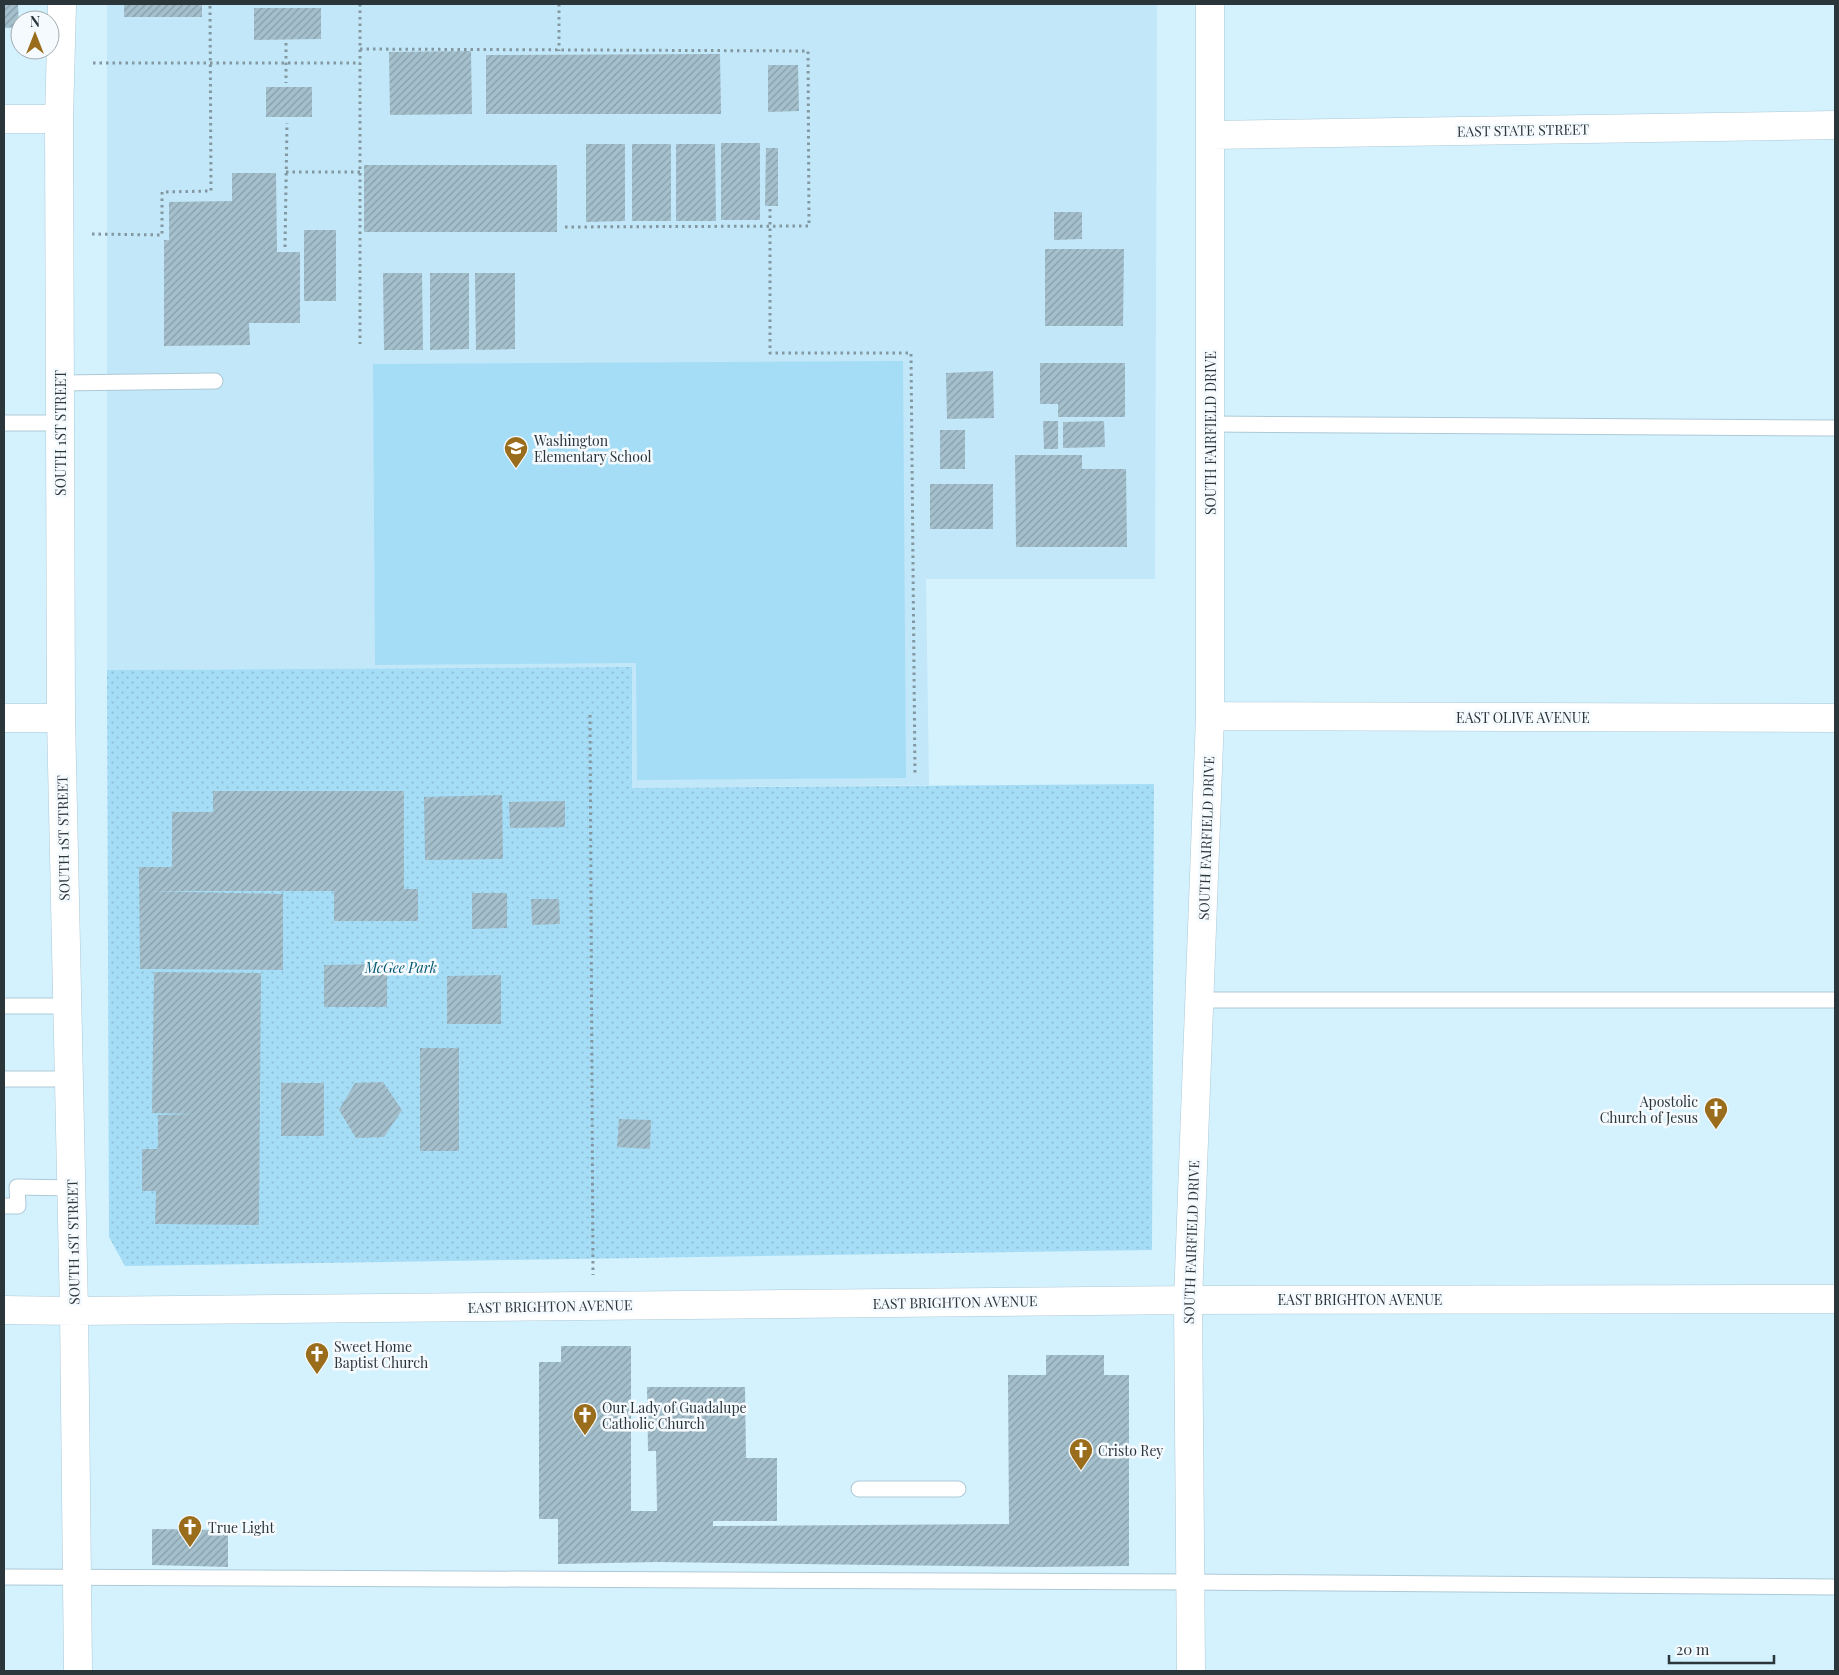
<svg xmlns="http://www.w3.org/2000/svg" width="1839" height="1675" font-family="'Playfair Display',serif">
  <defs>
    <pattern id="park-dots" width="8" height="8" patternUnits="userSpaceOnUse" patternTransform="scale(1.25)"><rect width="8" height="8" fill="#a5ddf6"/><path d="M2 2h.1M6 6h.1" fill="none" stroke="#8ebed4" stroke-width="1.8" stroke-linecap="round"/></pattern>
    <pattern id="building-hatch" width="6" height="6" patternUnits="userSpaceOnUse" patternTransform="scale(1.25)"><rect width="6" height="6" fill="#a5c0cd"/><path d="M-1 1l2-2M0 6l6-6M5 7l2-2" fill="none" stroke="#879da8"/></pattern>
  </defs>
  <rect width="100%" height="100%" fill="#d4f1fe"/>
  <path fill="#c2e7f8" d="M107 4H1157L1155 579H926L929 785 631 788 632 667 107 670Z"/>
  <path fill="#a5ddf6" d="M903 361 906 778 637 780 636 663 375 665 373 364Z"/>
  <path fill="url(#park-dots)" d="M632 667V788L1154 784 1152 1250 125 1266 109 1237 107 670Z"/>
  <path fill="url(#building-hatch)" d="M4 4H18L19 27 4 28Z
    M124 4H202V17H124Z
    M254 8H321V39L254 40Z
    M471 51 472 114 390 115 389 52Z
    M720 54 721 114H486V55Z
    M768 65H798L799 111 768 112Z
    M266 87H312V117H266Z
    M721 143H760V220H721Z
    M586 144H625V221L586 222Z
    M632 144H671V221H632Z
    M676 144H715L716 221H676Z
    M766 148H778V206H765Z
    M364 165H557V232H364Z
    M232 173H276L277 252H300V323H249L250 345 164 346V240H169V202L232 201Z
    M1054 212H1082V239L1054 240Z
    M304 230H336V301H304Z
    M1045 249H1124L1123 326H1045Z
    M383 273H422L423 350H384Z
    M430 273H469V349L430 350Z
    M475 273H515V349L476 350Z
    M1040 363H1125V417H1058V404H1040Z
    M993 371 994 418 947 419 946 373Z
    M1043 421H1058V449H1044Z
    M1104 421 1105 447 1063 448V422Z
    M940 430H965V469H940Z
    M1015 455H1082V469H1126L1127 547H1016Z
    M930 484H993V529H930Z
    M213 791H404V889H418V921H334V891H147L283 894V970L140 969 139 867H172V812H213Z
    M502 795 503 859 425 860 424 797Z
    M565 801V827L510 828 509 802Z
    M472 893H507V928L472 929Z
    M531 899H559L560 924 532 925Z
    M387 964V1007H324V965Z
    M154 972 261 973 259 1225 155 1224 156 1191H142V1149H158V1115L194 1114 152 1113Z
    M501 975V1024H447V976Z
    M420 1048H459V1151H420Z
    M383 1082 402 1110 384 1137 356 1138 339 1110 355 1083Z
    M281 1083H324V1136H281Z
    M619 1119 651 1120 650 1149 617 1147Z
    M561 1346H631V1511H657L656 1451H648L647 1387H745L746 1458H777V1521H713V1526L1009 1524 1008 1375H1046V1355H1104V1375H1129V1566L1034 1567 657 1562 558 1564V1519H539V1362H561Z
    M152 1529 228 1530V1567L152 1565Z"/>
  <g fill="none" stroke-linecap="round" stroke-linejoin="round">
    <g stroke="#adc9d6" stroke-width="17">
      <path id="lane" d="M60 383 215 381
        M4 423H60
        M1210 424 1835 428
        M1200 1000H1835
        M4 1006H68
        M4 1079H70
        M4 1206H18L17 1187 72 1188
        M859 1489H958
        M4 1577 1190 1582 1835 1587"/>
    </g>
    <g stroke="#adc9d6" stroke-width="29">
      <path id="street" d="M62 4 59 119 61 718 74 1311 78 1671
        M4 119H59
        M1210 135 1835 125
        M1210 716 1835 718
        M4 718H61
        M4 1310 74 1311 1188 1300 1835 1299
        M1191 1671 1188 1300 1210 716V4"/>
    </g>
    <path stroke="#8397a0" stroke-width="3" stroke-dasharray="2.5 4" stroke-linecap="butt" d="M360 4V344
      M559 4V51
      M286 43V83
      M360 49 808 51 809 226 562 227
      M93 63H360
      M286 172H360
      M770 209V353H911L915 776
      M92 234 162 235V192L211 191 210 4
      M285 247 287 123
      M590 715 593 1275"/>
    <use href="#lane" stroke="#fff" stroke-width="15"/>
    <use href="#street" stroke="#fff" stroke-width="28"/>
  </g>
  <defs>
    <g id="school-pin" transform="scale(1.25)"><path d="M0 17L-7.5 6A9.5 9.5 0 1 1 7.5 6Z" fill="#996d1c" stroke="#f4fafd"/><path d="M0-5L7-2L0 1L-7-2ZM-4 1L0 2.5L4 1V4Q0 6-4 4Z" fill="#fff"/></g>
    <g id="church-pin" transform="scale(1.25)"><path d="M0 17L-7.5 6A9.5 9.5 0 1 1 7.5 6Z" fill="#996d1c" stroke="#f4fafd"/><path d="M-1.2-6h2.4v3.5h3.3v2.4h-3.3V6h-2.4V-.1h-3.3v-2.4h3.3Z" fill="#fff"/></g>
  </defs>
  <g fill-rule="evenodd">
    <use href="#school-pin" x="516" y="448"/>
    <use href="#church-pin" x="1716" y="1109"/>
    <use href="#church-pin" x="317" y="1354"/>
    <use href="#church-pin" x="585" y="1415"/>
    <use href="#church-pin" x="1081" y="1450"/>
    <use href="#church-pin" x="190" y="1527"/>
  </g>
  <g text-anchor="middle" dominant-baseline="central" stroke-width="5" stroke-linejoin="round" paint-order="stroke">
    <g font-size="14" fill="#2b363b" stroke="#f4fafd">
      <text transform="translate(1523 130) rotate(-1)">EAST STATE STREET</text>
      <text transform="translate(60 433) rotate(-90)">SOUTH 1ST STREET</text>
      <text transform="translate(1210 433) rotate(-90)">SOUTH FAIRFIELD DRIVE</text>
      <text x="1523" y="717">EAST OLIVE AVENUE</text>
      <text transform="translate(63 838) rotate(-91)">SOUTH 1ST STREET</text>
      <text transform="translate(1206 838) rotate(-88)">SOUTH FAIRFIELD DRIVE</text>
      <text transform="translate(73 1242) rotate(-91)">SOUTH 1ST STREET</text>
      <text transform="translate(1191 1242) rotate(-88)">SOUTH FAIRFIELD DRIVE</text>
      <text x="1360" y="1299">EAST BRIGHTON AVENUE</text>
      <text transform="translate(955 1302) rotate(-1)">EAST BRIGHTON AVENUE</text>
      <text transform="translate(550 1306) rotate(-1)">EAST BRIGHTON AVENUE</text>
    </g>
    <g font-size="14" fill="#2b363b" stroke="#f4fafd" text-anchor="start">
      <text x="534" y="440">Washington<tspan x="534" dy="16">Elementary School</tspan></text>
      <text x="1698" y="1101" text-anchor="end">Apostolic<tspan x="1698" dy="16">Church of Jesus</tspan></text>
      <text x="334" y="1346">Sweet Home<tspan x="334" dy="16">Baptist Church</tspan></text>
      <text x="602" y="1407">Our Lady of Guadalupe<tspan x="602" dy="16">Catholic Church</tspan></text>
      <text x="1098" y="1450">Cristo Rey</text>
      <text x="208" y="1527">True Light</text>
    </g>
    <g font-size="14" font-style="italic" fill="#03556f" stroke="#f4fafd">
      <text x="401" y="967">McGee Park</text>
    </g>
  </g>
  <rect width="1839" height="1675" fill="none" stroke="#2b363b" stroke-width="10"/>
  <g transform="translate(35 35)"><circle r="24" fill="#f4fafd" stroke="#a4acaf"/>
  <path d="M0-4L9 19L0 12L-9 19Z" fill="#996d1c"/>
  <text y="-8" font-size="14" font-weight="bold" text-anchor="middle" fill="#2b363b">N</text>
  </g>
  <path d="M1669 1655v8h105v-8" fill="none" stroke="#2b363b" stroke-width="2.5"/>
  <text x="1676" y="1655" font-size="15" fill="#2b363b" stroke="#f4fafd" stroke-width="4" paint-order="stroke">20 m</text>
</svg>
